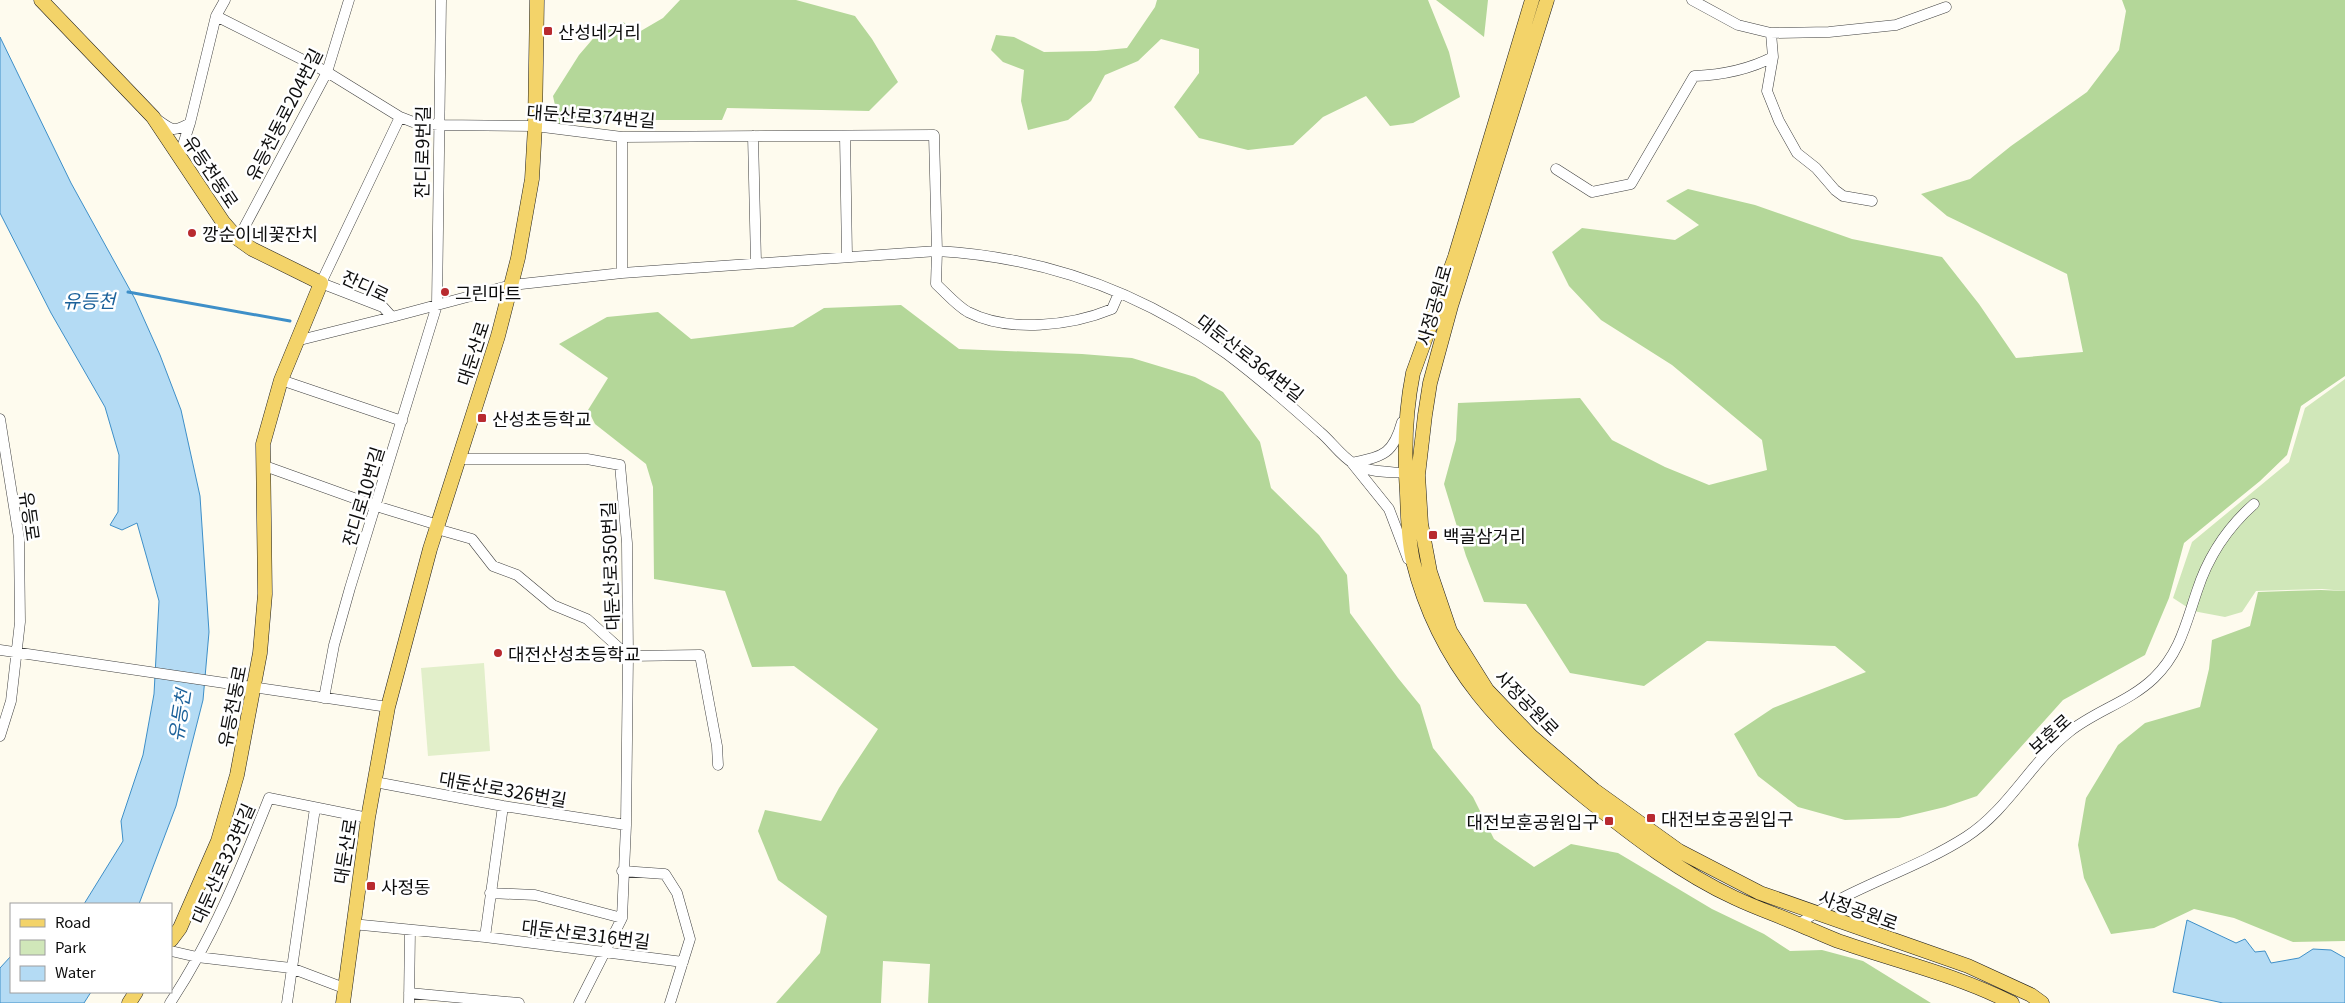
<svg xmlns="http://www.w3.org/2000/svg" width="2345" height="1003" font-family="Georgia,'Noto Sans KR',serif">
  <rect width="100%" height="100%" fill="#fefbee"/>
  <path fill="#d0e7b9" d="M2345 379V591L2322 589 2256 591 2242 612 2225 617 2193 611 2173 598 2192 542 2289 462 2305 408Z"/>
  <path fill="#b4d799" d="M680 0H796L855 16 872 39 898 82 869 111 727 108 722 120H641L559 124 553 96 579 55 597 34 623 22 639 32 663 18Z
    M1157 0H1428L1449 52 1460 97 1413 123 1390 126 1366 96 1323 117 1293 145 1248 150 1199 138 1174 107 1199 73V49L1161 39 1138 61 1105 75 1091 101 1068 120 1028 130 1021 101 1024 70 1003 62 991 50 996 35 1014 37 1044 52 1096 51 1127 48 1155 7Z
    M1436 0H1488L1484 37Z
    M2122 0H2345V376L2301 406 2287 455 2260 481 2184 543 2169 598 2145 655 2063 700 1977 796 1945 807 1899 818 1845 820 1798 807 1758 776 1734 734 1773 708 1866 672 1835 646 1707 641 1644 686 1570 673 1526 604 1484 602 1466 556 1444 484 1456 440 1458 403 1580 398 1612 440 1665 467 1709 485 1767 470 1762 440 1672 365 1601 320 1569 286 1552 252 1582 228 1675 240 1699 225 1666 201 1688 189 1755 205 1852 239 1942 257 1979 304 2016 358 2083 352 2067 274 1947 216 1921 194 1970 179 2011 146 2087 92 2119 50 2126 11Z
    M901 305 959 349 1082 354 1132 358 1195 377 1223 392 1260 442 1271 488 1319 535 1347 575 1350 613 1398 678 1420 705 1433 748 1473 797 1494 839 1534 867 1571 844 1618 853 1712 909 1764 934 1790 951 1822 950 1863 961 1931 1003H928L930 964 883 961 881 1003H776L820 953 827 916 778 880 758 831 765 810 821 821 839 788 878 729 794 666 752 667 725 591 654 579 653 487 646 464 595 424 588 410 608 378 559 344 607 317 658 312 691 339 793 327 824 308Z
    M2321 590 2345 591V941L2293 942 2234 918 2194 909 2154 928 2111 934 2084 878 2078 845 2086 798 2118 745 2145 723 2200 707 2209 669 2212 640 2250 626 2258 592Z"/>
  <path fill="#e2efca" d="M484 663 490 751 428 756 421 668Z"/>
  <path fill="#b4dbf4" stroke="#3e8fc8" d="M0 37 71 183 135 299 160 355 181 410 200 496 209 632 203 700 176 806 139 904H84L123 841 121 821 143 755 154 694 159 601 137 523 122 530 110 525 118 512 119 455 105 407 51 313 0 213Z
    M2187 920 2236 943 2245 939 2255 952 2265 951 2271 963 2299 958 2313 949 2331 950 2345 958V1003H2223L2173 992Z
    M11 956V992H91L84 1003H0V968Z"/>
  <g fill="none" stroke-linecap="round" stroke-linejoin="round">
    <path stroke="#3e8fc8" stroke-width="3" d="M128 292 290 321"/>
    <g stroke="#404040" stroke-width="11">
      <path id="minor" d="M1692 0 1738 25 1771 33 1829 32 1896 25 1946 7
        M216 16 327 72 400 117 413 122 438 125 535 126 622 137 934 135 937 251 936 284C946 293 957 306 968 312 1009 333 1071 326 1112 309L1119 293
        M1771 33 1773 57 1767 91 1779 121 1797 153 1816 168 1835 190 1843 196 1872 201
        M400 117 321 283 383 307 392 317 512 285 622 273 937 251C1044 257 1140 291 1227 354 1259 378 1290 405 1320 432 1331 441 1341 456 1353 463 1370 474 1393 471 1412 474
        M158 120C173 131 174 132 190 123
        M753 136 756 262
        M845 136 847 256
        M179 157 190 123 216 16 225 0
        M1556 169 1592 192 1631 184 1694 76C1722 75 1748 70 1773 57
        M238 239 327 72 349 0
        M622 273V137
        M296 341 392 317
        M281 380 402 421
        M0 419 19 538 20 622 11 701 0 736
        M1402 422C1393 455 1383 456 1352 463L1389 509 1408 559
        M457 459H587L620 465 627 543 628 656 626 825 622 918 579 1003
        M262 465 376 506 438 525
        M437 529 472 539 493 566 517 575 553 605 587 619 628 656 700 655 717 746 718 765
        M0 650 388 707
        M324 698 334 645 350 588 437 305 441 0
        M375 782 503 806 626 825
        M622 871 665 874 677 893 690 939 670 1003
        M490 893 535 895 622 918
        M352 924 485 937 683 962
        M1799 924C1850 887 1913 871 1966 837 2008 810 2030 763 2069 732 2095 711 2129 702 2154 678 2180 653 2186 623 2197 591 2208 557 2228 527 2254 504
        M485 937 503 806
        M171 951 197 957 291 968 344 988
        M409 993 519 1003
        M170 1003C212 940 241 868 269 798L368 818
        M287 1003 315 808
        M409 1003 410 930"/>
    </g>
    <g stroke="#1e1e1e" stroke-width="15">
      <path id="major" d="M41 0 153 117 223 222 238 239 252 249 321 283 281 380 263 444 265 594 260 653 237 775 218 841 180 928 171 940
        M1532 0 1455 257 1413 373C1405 413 1404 453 1407 493 1408 516 1408 539 1413 561 1439 667 1504 732 1587 799 1633 836 1681 873 1735 898 1756 908 1777 915 1798 924 1812 930 1825 936 1838 941 1896 961 1957 975 2012 1003
        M1547 0 1451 306 1430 383 1425 415 1418 475 1421 524 1430 572 1450 631 1487 690 1531 736 1594 790 1679 851 1760 893 1968 966 2031 995 2042 1003
        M129 1003 136 992
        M343 1003 368 818 388 707 430 549 498 336 518 258 532 179 535 126 537 0"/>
    </g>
    <use href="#minor" stroke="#fff" stroke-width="10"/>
    <use href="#major" stroke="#f3d369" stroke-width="14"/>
  </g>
  <g fill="#b82a2f" stroke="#fff" stroke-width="2">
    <rect x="543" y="26" width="10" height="10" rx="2.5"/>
    <circle cx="192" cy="233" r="5"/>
    <circle cx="445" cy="292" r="5"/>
    <rect x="477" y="413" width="10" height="10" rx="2.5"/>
    <rect x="1428" y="530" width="10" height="10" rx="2.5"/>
    <circle cx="498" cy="653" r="5"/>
    <rect x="1646" y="813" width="10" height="10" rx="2.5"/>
    <rect x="1604" y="816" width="10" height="10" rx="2.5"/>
    <rect x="366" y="881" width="10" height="10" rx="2.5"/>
  </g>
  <g text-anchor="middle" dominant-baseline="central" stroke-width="5" stroke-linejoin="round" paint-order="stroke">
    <g font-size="18" fill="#0d0d0d" stroke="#fff" text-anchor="start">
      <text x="558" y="31">산성네거리</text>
      <text x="202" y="233">깡순이네꽃잔치</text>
      <text x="455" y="292">그린마트</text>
      <text x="492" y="418">산성초등학교</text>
      <text x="1443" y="535">백골삼거리</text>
      <text x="508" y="653">대전산성초등학교</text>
      <text x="1661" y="818">대전보호공원입구</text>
      <text x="1599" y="821" text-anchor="end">대전보훈공원입구</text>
      <text x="381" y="886">사정동</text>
    </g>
    <g font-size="18" fill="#0d0d0d" stroke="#fff">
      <text transform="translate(283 114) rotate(-63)">유등천동로204번길</text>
      <text transform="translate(591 115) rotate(4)">대둔산로374번길</text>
      <text transform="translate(421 152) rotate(-89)">잔디로9번길</text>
      <text transform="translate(212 171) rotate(56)">유등천동로</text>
      <text transform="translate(366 285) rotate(25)">잔디로</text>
      <text transform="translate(1433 305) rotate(-74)">사정공원로</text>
      <text transform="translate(472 353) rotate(-72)">대둔산로</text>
      <text transform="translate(1251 357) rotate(38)">대둔산로364번길</text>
      <text transform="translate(362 496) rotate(-73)">잔디로10번길</text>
      <text transform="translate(31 516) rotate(82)">유등로</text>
      <text transform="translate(609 566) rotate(-92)">대둔산로350번길</text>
      <text transform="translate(1528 702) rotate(46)">사정공원로</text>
      <text transform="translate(231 706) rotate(-79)">유등천동로</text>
      <text transform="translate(2049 733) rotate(-42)">보훈로</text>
      <text transform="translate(503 788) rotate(10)">대둔산로326번길</text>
      <text transform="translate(344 851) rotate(-81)">대둔산로</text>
      <text transform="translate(222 863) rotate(-66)">대둔산로323번길</text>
      <text transform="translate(1859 909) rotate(20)">사정공원로</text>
      <text transform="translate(586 933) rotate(7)">대둔산로316번길</text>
    </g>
    <g font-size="19" font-style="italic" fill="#1b619a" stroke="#fff">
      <text x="89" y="299">유등천</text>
      <text transform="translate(178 715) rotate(-81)">유등천</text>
    </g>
  </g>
  <rect x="10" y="903" width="162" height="90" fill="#ffffff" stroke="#9e9e9e"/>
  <rect x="20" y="919" width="25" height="8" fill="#f3d369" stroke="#9e9e9e"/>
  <text x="55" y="928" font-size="15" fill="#0d0d0d">Road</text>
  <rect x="20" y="940" width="25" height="15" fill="#d0e7b9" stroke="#9e9e9e"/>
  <text x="55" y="953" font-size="15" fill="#0d0d0d">Park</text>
  <rect x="20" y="966" width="25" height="15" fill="#b4dbf4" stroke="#9e9e9e"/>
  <text x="55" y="978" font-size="15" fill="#0d0d0d">Water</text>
</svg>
